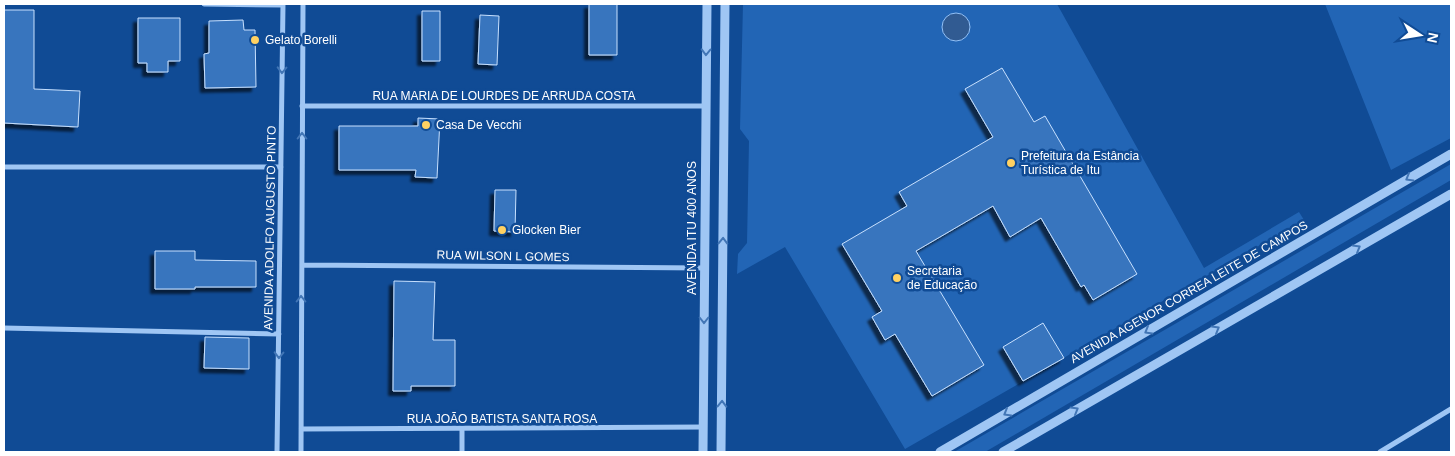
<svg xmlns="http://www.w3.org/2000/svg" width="1455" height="456" font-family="Arial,sans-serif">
  <defs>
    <filter id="shadow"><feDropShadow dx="-4.5" dy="4.5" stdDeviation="1" flood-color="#0009"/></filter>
  </defs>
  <rect width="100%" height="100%" fill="#104b95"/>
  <path fill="#2265b5" d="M743 4H1057L1204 268 1299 212 1304 220 905 449 785 247 737 274 738 254 747 243 749 141 740 129Z
    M1325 4H1451V138L1391 170Z
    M1451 164V180L985 452H954Z"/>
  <path fill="#315b92" stroke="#91c0f7" d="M942 27a14 14 0 1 1 28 0a14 14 0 1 1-28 0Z"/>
  <path fill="#3975be" stroke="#c7e0fe" filter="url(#shadow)" d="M589 4H617V55H589Z
    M4 10H34V89L80 91 78 127 4 123Z
    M422 11H440V61H422Z
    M480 15 499 16 497 65 478 64Z
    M138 18H180V61H168V72H147V63H138Z
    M243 20 244 30H255L256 87 205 88 204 54 209 53V21Z
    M1002 68 1034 122 1045 116 1137 274 1093 300 1084 285 1081 287 1041 218 1010 237 993 206 916 251 984 365 932 396 895 334 885 340 872 317 882 311 842 244 907 206 899 192 993 137 965 89Z
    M418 118 440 119 437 178 415 177 416 170H339V126H418Z
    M495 190H516L515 232 494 231Z
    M155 251H195V260L256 261V287H195V289H155Z
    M394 281 435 282 433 340H455V386H411V391H393Z
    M1043 323 1064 358 1023 381 1003 347Z
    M205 337 249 338V369L204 368Z"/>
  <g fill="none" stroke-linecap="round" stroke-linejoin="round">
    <path stroke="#9fc6f4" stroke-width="5" d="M204 4 283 5
      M302 106H706
      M4 167H281
      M302 265 704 268
      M4 328 279 334
      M301 429 704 427
      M277 452 283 4
      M301 452 303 4
      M462 452V430
      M1380 452 1451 409"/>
    <path stroke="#9fc6f4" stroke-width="9" d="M703 452 707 4
      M721 452 725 4
      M940 452 1451 154
      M1003 452 1451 194"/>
  </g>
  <defs><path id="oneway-chevron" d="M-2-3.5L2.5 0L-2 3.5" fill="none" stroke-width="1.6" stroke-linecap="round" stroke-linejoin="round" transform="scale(1.25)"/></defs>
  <g stroke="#4276b6">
    <use href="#oneway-chevron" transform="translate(706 52) rotate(91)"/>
    <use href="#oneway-chevron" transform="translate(282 70) rotate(91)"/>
    <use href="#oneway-chevron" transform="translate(302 136) rotate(-90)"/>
    <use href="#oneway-chevron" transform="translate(1409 178) rotate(150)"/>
    <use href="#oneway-chevron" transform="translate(723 241) rotate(-89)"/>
    <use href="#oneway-chevron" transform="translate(1357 248) rotate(-30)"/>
    <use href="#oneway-chevron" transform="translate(301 299) rotate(-90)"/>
    <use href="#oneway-chevron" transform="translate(704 320) rotate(90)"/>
    <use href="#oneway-chevron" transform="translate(1216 329) rotate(-30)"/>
    <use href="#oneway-chevron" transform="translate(1148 331) rotate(150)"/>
    <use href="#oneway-chevron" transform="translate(279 355) rotate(91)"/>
    <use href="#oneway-chevron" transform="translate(722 404) rotate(-89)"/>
    <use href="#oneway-chevron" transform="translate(1075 410) rotate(-30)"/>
    <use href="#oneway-chevron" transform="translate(1007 413) rotate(150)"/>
  </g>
  <g fill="#ffd162" stroke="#104b95" stroke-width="2">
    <circle cx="255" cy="40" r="5"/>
    <circle cx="426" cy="125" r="5"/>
    <circle cx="1011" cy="163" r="5"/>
    <circle cx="502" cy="230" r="5"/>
    <circle cx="897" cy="278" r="5"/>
  </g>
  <g text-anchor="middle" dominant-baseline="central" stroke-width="5" stroke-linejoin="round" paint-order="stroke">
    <g font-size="12" fill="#fff" stroke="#104b95" text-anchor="start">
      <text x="265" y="40">Gelato Borelli</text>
      <text x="436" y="125">Casa De Vecchi</text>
      <text x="1021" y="156">Prefeitura da Estância<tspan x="1021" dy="14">Turística de Itu</tspan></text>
      <text x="512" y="230">Glocken Bier</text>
      <text x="907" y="271">Secretaria<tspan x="907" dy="14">de Educação</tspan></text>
    </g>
    <g font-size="12" fill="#fff" stroke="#104b95">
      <text x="504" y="96">RUA MARIA DE LOURDES DE ARRUDA COSTA</text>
      <text transform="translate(270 228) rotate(-89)">AVENIDA ADOLFO AUGUSTO PINTO</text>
      <text transform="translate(692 228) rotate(-90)">AVENIDA ITU 400 ANOS</text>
      <text transform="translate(503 256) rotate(1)">RUA WILSON L GOMES</text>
      <text transform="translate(1189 292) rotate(-30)">AVENIDA AGENOR CORREA LEITE DE CAMPOS</text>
      <text x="502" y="419">RUA JOÃO BATISTA SANTA ROSA</text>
    </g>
  </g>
  <rect width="1455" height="456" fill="none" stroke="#ffffff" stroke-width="10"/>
  <g transform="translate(1420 35) rotate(102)" stroke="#104b95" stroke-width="4" paint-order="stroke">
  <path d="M0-4L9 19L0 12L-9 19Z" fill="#ffffff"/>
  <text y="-8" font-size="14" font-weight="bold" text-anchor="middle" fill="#ffffff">N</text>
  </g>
</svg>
